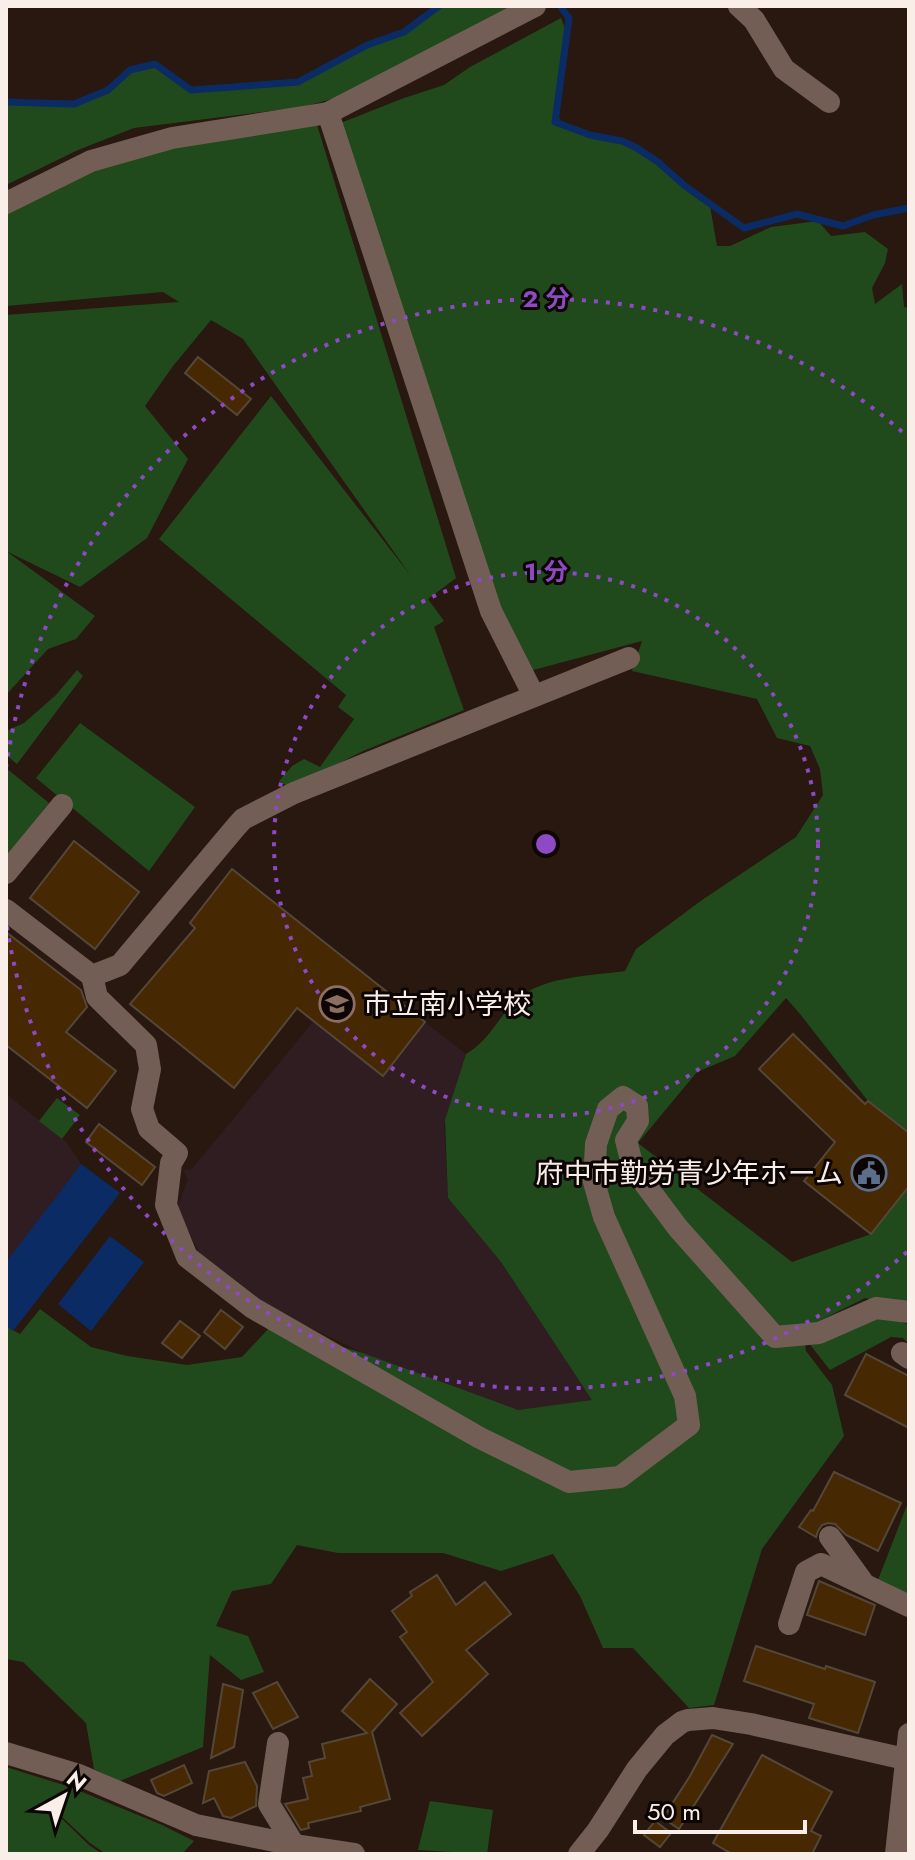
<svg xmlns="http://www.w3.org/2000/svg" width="915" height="1860" font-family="Jost,'Noto Sans JP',sans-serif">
<rect width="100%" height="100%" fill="#281810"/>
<!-- education -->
<g fill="#301d21">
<polygon points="313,1022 383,1076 425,1022 466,1054 444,1124 448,1198 501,1262 593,1400 518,1410 450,1387 363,1353 263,1305 201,1257 177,1208 188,1179 183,1170 192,1169"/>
<polygon points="6,1094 66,1142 81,1164 6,1262"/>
</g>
<!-- green -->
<g fill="#204a1c">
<polygon points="439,6 537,6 336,98 302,107 134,128 78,150 6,185 6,102 74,104 108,90 130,70 155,64 191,90 298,82 367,45 404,32"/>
<path d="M561 18 567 34 556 95 560 123 635 148 710 206 717 246H730L771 227 818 221 831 236 865 232 888 249 885 263 872 288 875 304 902 284 904 307 909 308V1133L868 1101 800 1014 786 998 735 1056 697 1072 638 1143 792 1262 871 1234 909 1186V1311L865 1298 803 1329 806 1351 832 1385 844 1436 762 1549 714 1705 689 1708 633 1648H603L580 1596 553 1554 501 1571 443 1553H338L297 1545 271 1584 232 1591 216 1626 248 1636 264 1672 241 1680 210 1655 203 1747 120 1781 94 1769 86 1723 23 1662 6 1659V1326L20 1334 40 1309 91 1347 127 1356 187 1365 242 1357 270 1327 282 1329 363 1353 518 1410 592 1400 501 1262 448 1198 445 1120 466 1054C487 1042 497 1021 512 1004 537 976 590 976 625 971L636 949 702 900 796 837 823 795 820 769 810 746 777 738 757 699 632 671 642 641 522 673 338 124 404 98 444 85 470 67Z"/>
<polygon points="314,115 456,578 428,599 444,621 434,627 464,710 363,751 290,788 279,781 292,766 304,759 320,767 354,719 338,707 346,695 159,539 271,396 411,576 243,339 211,320 173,366 145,406 188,459 147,538 80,587 6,551 95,616 76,639 48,649 6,695 6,315 179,302 163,292 6,306 6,209 95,161"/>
<polygon points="77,670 83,676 17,764 6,755 6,731 24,723 56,695"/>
<polygon points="80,723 195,807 149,871 36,778"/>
<polygon points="6,768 49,803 6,860"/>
<polygon points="57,1098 80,1115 62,1139 39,1121"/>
<polygon points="882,1314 909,1325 909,1344 903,1338 891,1337 830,1370 808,1342"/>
<polygon points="909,1500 909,1595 878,1580"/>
<polygon points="6,1767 70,1787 160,1824 194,1841 182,1854 106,1854 90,1843 60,1815 60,1817 89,1845 102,1854 6,1854"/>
<polygon points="430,1801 493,1810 487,1854 418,1850"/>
</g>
<!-- water -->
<g fill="#0b2b65">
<polygon points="81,1164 120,1193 13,1331 6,1326 6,1262"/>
<polygon points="110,1236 144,1262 91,1331 58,1304"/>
</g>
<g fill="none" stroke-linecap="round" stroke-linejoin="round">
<!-- stream -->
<g stroke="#0b2b65" stroke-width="7">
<polyline points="560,6 569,18 555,122 590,135 622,141 637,148 658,162 685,186 744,228 797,214 843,226 873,215 909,208"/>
<polyline points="6,102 74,104 108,90 130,70 155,64 191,90 298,82 367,45 404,32 439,6"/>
</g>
</g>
<!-- building -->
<g fill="#462802" stroke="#554738" stroke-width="2">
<polygon points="198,357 251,399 237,415 185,373"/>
<polygon points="74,841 139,892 95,949 30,898"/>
<polygon points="232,869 425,1022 383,1076 297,1008 234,1088 130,1004 195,928 190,923"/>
<polygon points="6,932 81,990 87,1007 66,1032 116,1071 87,1108 6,1045"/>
<polygon points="793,1034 865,1104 868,1101 909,1133 909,1186 871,1234 804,1181 835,1142 759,1069"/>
<polygon points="99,1124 155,1167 142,1185 86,1142"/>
<polygon points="221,1310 243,1327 225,1349 204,1332"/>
<polygon points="180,1321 200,1336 182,1358 162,1343"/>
<polygon points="866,1354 909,1376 909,1428 845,1395"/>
<polygon points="834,1472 901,1503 878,1551 846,1535 835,1524 828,1523 822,1525 818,1531 816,1537 799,1527 811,1510 813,1511"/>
<polygon points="437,1575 456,1605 485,1582 511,1614 466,1650 488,1674 422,1736 400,1713 433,1682 400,1637 407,1632 392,1611 412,1596 410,1592"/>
<polygon points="819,1581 875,1605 865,1635 807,1615"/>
<polygon points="756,1646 825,1669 826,1666 875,1682 858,1733 809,1718 814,1704 744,1681"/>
<polygon points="370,1679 397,1704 372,1732 390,1799 360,1807 361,1811 308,1823 309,1828 301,1830 285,1804 308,1799 303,1778 312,1776 309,1762 325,1758 322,1744 367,1733 342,1711"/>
<polygon points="277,1682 298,1717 273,1729 253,1693"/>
<polygon points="223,1684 243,1690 234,1747 211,1758"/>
<polygon points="712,1735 733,1744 679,1829 663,1818 690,1776"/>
<polygon points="762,1755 832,1792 811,1831 821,1836 812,1854 732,1854 713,1843"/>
<polygon points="245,1762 257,1786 256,1806 231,1818 223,1816 214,1798 203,1803 209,1771"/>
<polygon points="184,1765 192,1783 164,1796 157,1793 151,1780"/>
<polygon points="655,1821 671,1833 660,1847 644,1835"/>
</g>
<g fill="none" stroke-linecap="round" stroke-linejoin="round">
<!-- minor -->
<g stroke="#735e55" stroke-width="22">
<polyline points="739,6 754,20 784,69 829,102"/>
<polyline points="328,113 491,611 534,696"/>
<polyline points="6,203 91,161 172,138 328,113 535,6"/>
<polyline points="6,873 62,805"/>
<polyline points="6,910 92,976 120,965 235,828 243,819 294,793 629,658"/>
<polyline points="92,976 97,997 146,1045 150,1069 142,1109 149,1129 177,1153 171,1163 166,1205 187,1257 253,1308 480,1438 569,1482 620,1477 689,1425 685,1396 604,1217 594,1182 596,1144 608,1109 623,1097 637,1106 638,1121 626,1140 633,1168 678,1228 775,1337 819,1333 876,1308 909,1312"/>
<polyline points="902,1353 909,1358"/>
<polyline points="830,1537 862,1581"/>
<polyline points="789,1624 806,1572 821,1564 909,1606"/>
<polyline points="278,1743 269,1804 294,1845"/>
<polyline points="6,1753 79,1775 196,1825 294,1845 354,1854"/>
<polyline points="579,1854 598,1830 637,1769 665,1735 682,1722 688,1720 713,1718 751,1724 905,1759"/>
<polyline points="896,1854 909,1734"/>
</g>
</g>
<!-- distance rings -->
<g fill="none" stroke="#8e49c5" stroke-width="4" stroke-dasharray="4 8">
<circle cx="546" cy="844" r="272"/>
<path d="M907 1252A545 545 0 0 1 6 920M6 768A545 545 0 0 1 907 436"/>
</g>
<!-- icons -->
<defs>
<symbol id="school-ring" viewBox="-11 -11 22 22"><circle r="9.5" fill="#0c0503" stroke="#8d6e63" stroke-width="1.5"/><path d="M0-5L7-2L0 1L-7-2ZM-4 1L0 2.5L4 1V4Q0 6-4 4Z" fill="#8d6e63"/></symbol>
<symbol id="civic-ring" viewBox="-11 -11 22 22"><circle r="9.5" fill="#0c0503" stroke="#5c6f8a" stroke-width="1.5"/><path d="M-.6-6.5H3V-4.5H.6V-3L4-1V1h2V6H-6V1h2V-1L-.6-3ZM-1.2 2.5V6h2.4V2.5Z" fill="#5c6f8a"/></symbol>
</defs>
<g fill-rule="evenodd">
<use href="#school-ring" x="317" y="984" width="40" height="40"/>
<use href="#civic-ring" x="849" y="1153" width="40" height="40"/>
</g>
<g text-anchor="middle" stroke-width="6" stroke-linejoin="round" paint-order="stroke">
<!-- poi labels -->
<g font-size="28" fill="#faeee8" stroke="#0c0503" text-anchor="start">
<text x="363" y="1014">市立南小学校</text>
<text x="843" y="1183" text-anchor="end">府中市勤労青少年ホーム</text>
</g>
</g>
<circle cx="546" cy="844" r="12" fill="#8e49c5" stroke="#0c0503" stroke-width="4"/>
<g font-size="24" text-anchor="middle" font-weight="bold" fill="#8e49c5" stroke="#0c0503" stroke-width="6" stroke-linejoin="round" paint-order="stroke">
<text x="546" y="307">2 分</text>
<text x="546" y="580">1 分</text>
</g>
<!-- border -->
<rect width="915" height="1860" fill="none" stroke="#faeee8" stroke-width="16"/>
<!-- north arrow -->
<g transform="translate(64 1796) rotate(40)" stroke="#0c0503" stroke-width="6" paint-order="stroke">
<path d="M0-6L14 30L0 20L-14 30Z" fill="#faeee8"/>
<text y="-12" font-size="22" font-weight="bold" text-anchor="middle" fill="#faeee8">N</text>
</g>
<!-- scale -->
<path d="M635 1820v12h170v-12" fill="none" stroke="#faeee8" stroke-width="4"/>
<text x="647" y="1820" font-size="24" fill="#faeee8" stroke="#0c0503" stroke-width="6" paint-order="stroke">50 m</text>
</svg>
